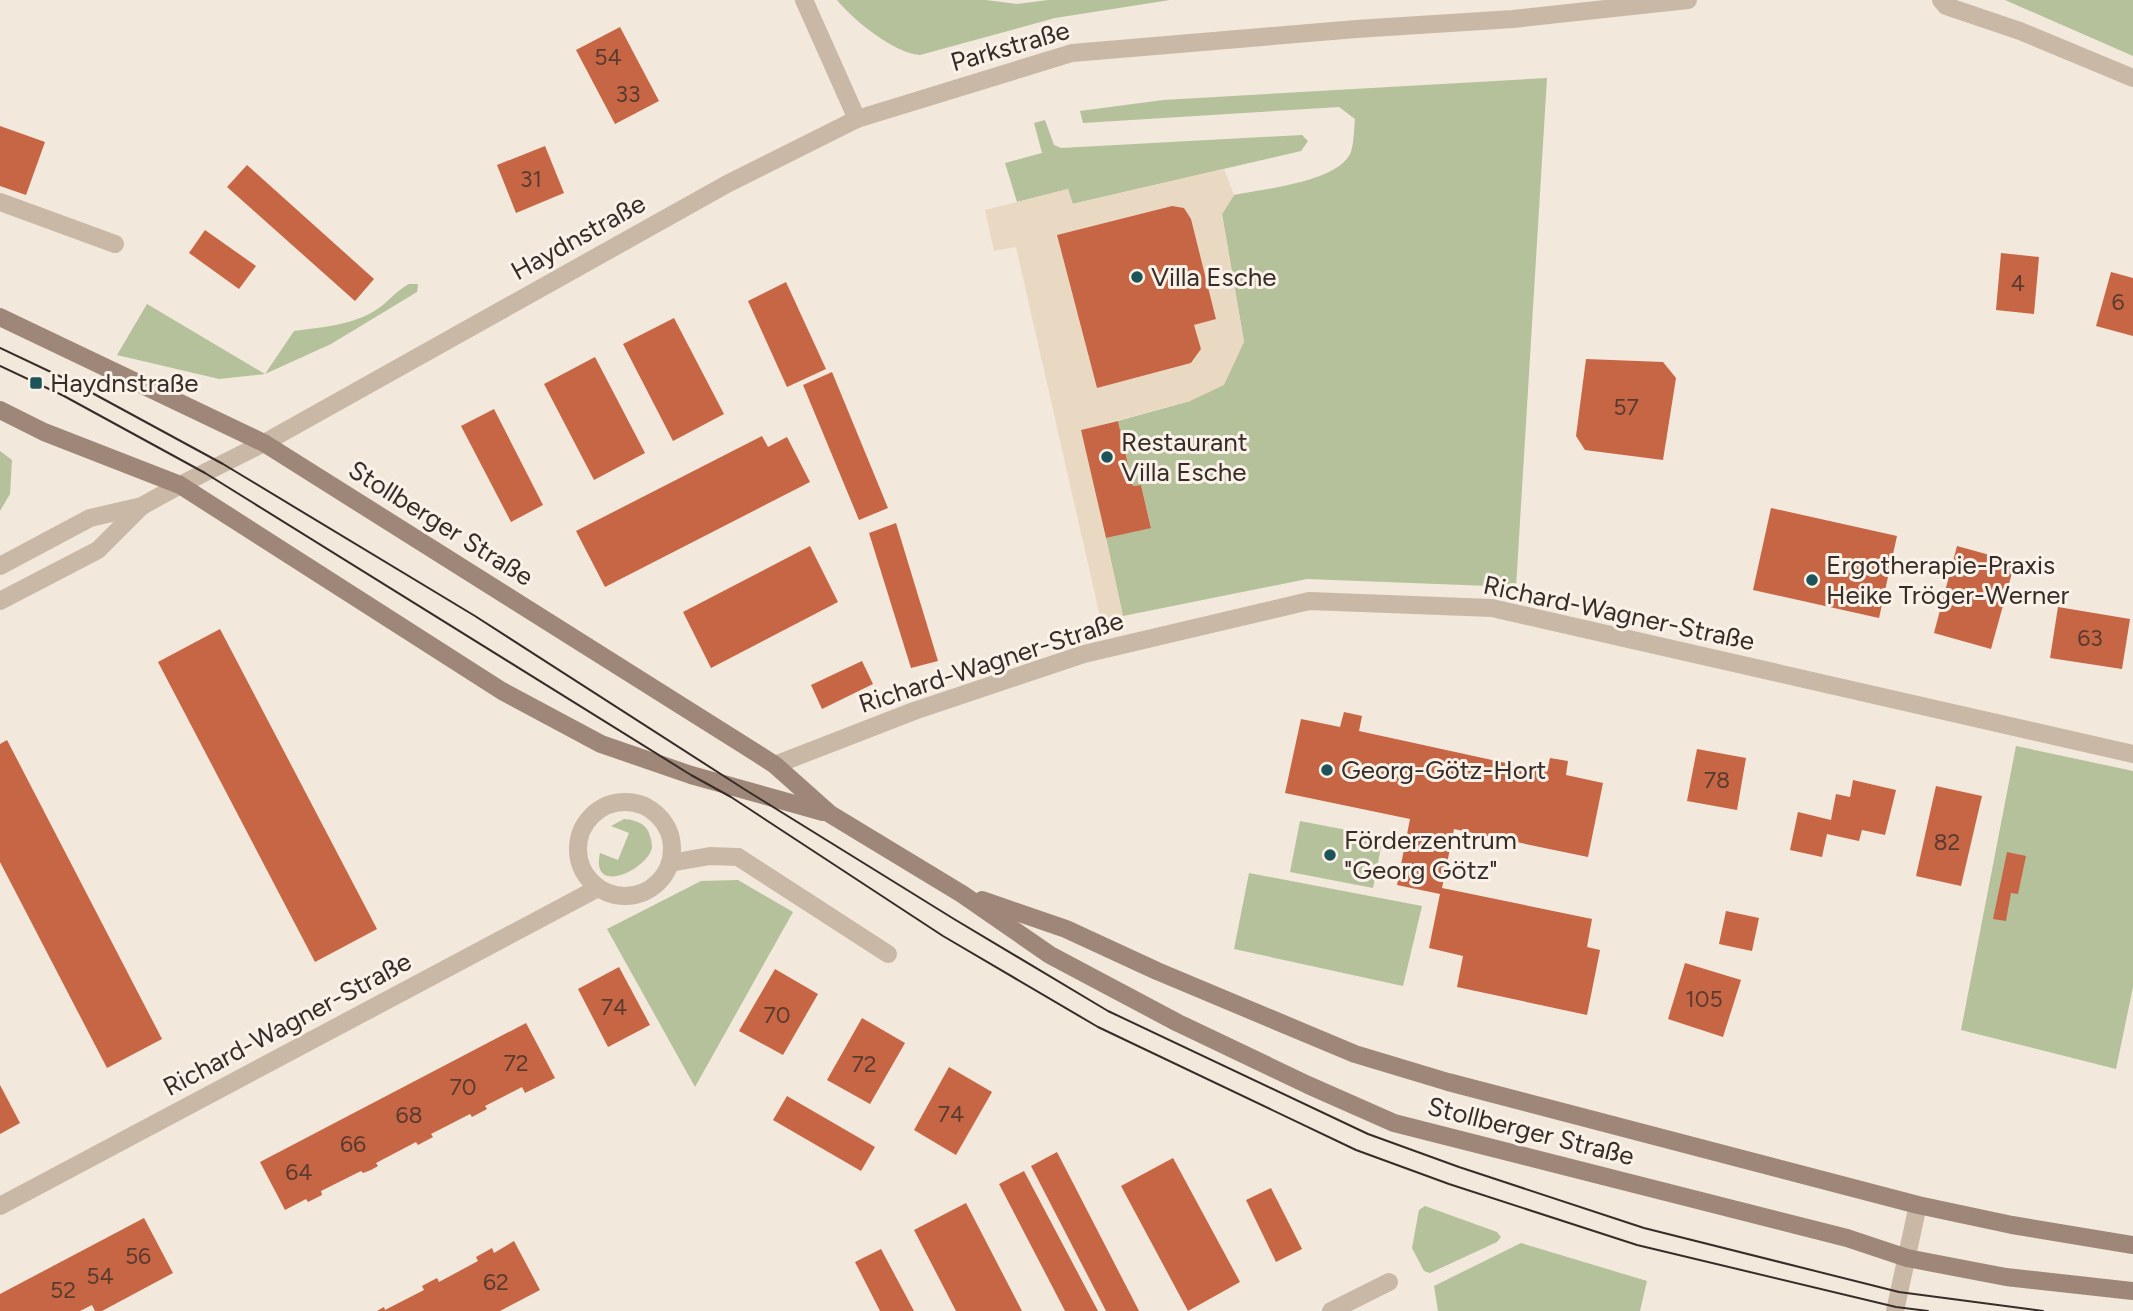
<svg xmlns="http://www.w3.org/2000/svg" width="2133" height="1311" font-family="Figtree,sans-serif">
<rect width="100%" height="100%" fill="#f2e8db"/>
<!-- green -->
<g fill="#b4c19b">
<path d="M837 0H986L1017 4 1048 0H1170L1055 18 920 55C894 53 853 20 837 0Z"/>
<polygon points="2005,0 2133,0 2133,56"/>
<path d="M1547 78 1516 587 1307 579 1123 616 1106 538 1151 527 1141 485 1133 486 1118 421 1190 401 1244 342 1222 214 1234 195C1263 189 1339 182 1351 152 1354 142 1354 128 1355 119L1339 107 1083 123 1080 111 1163 100Z"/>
<polygon points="1045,120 1054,145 1061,148 1302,135 1308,141 1301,151 1072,204 1068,189 1017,202 1005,163 1042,153 1034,123"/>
<path d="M409 284H418L417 292 331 344 265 374 219 379 117 355 147 304 265 374 294 331C324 327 358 325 383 305 392 297 398 290 409 284Z"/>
<polygon points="0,451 12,460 10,494 0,511"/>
<polygon points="2016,746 2133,771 2133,987 2116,1069 1961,1030"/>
<path d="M624 819C635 820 647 823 650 836 651 839 652 843 652 847 650 868 590 898 600 853L618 860 629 833 611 826Z"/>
<polygon points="1300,821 1383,837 1373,888 1290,872"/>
<polygon points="1249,873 1422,906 1403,986 1234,949"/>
<polygon points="738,880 793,912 695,1087 607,929 701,881"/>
<polygon points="1425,1206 1497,1232 1501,1237 1497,1242 1430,1273 1424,1271 1412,1248 1419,1210"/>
<polygon points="1521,1243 1647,1281 1640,1311 1438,1311 1434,1286"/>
</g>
<!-- plaza -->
<path fill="#ead9c2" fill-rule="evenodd" d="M1224 169 1234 195 1222 214 1244 342 1224 385 1190 401 1082 430 1123 616 1101 621 1016 247 994 251 985 210 1068 189 1073 204ZM1172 206 1184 208 1191 220 1216 318 1194 325 1201 349 1192 363 1097 388 1057 235Z"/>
<!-- building -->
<g fill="#c76644">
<polygon points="620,27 659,101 615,124 576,50"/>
<polygon points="0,126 45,142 26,195 0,186"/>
<polygon points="545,146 564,193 516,213 497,165"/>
<polygon points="247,165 374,279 355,301 227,187"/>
<polygon points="1172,206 1184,208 1191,219 1216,319 1194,325 1201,349 1191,363 1097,388 1057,235"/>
<polygon points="205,230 256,266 239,289 189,253"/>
<polygon points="2001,253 2039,257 2034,314 1996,310"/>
<polygon points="2111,272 2133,278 2133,336 2096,326"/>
<polygon points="786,282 826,369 787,387 748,301"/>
<polygon points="674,318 724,414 673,441 623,344"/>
<polygon points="595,357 645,453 594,480 544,384"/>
<polygon points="1586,359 1663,362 1676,378 1663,460 1585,450 1576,436"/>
<polygon points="832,372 888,508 859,520 803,385"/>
<polygon points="494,409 543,505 511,522 461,426"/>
<polygon points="1118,421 1133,486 1141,485 1151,528 1106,538 1081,430"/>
<polygon points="762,436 768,447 787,437 810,482 605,587 576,531"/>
<polygon points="1771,508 1897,536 1879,618 1753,590"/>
<polygon points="896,523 938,661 911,668 869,533"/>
<polygon points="810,546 838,602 711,668 683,612"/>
<polygon points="1957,546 2015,562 1991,649 1934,633"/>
<polygon points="2058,607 2130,619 2122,669 2050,658"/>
<polygon points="220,629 377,929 315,962 158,662"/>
<polygon points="862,661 873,684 822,709 811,685"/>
<polygon points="1344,712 1362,716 1359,731 1547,772 1550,758 1568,761 1566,775 1603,783 1588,857 1454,829 1442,888 1592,919 1587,947 1600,950 1587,1015 1457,987 1463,956 1429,948 1440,894 1397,885 1410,819 1285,793 1301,719 1340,727"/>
<polygon points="7,740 162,1039 107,1068 0,862 0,744"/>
<polygon points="1697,749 1746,758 1737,810 1687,801"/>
<polygon points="1853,780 1896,790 1885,835 1862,830 1859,841 1827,834 1822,857 1790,850 1798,812 1831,820 1836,794 1850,797"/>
<polygon points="1936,786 1982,796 1961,886 1916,876"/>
<polygon points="2007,852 2026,856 2018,894 2011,893 2006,921 1993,919"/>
<polygon points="1726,911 1759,918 1752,951 1719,944"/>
<polygon points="1685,963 1741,980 1723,1037 1668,1019"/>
<polygon points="619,967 650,1025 608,1047 578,989"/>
<polygon points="775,969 818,994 783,1055 739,1031"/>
<polygon points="862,1018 905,1043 870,1104 827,1080"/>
<polygon points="526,1023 555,1078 525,1093 522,1087 485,1106 487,1109 472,1117 470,1114 431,1134 433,1137 418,1145 416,1142 376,1163 378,1166 371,1170 363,1173 361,1171 321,1191 322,1195 308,1202 306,1199 285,1210 260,1162"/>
<polygon points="949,1067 992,1092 956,1155 914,1130"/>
<polygon points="0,1085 20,1123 0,1134"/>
<polygon points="787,1096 875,1147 861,1171 773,1120"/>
<polygon points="1057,1152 1139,1311 1106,1311 1031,1166"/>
<polygon points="1173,1158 1240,1282 1188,1311 1121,1186"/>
<polygon points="1024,1171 1098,1311 1065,1311 999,1184"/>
<polygon points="1271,1188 1302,1249 1276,1262 1246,1200"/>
<polygon points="966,1203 1022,1311 956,1311 914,1230"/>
<polygon points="144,1218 173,1273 102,1311 95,1311 92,1305 80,1311 0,1311 0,1294"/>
<polygon points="514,1241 540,1290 500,1311 377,1311 384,1307 385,1310 424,1290 422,1286 437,1278 439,1282 478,1261 476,1257 492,1248 494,1253"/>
<polygon points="881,1249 914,1311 880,1311 855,1262"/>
</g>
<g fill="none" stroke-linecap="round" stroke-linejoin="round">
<!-- service -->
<polyline stroke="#cab8a7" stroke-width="18" points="738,857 888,954"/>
<!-- pedestrian -->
<polyline stroke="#cab8a7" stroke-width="18" points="0,202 115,244"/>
<!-- minor -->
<g stroke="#cab8a7" stroke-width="18">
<polyline points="804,0 857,119"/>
<polyline points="1941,0 1946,6 2020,31 2133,78"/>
<polyline points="0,566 90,518 142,506 180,485"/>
<polyline points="0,601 98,550 142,506"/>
<polyline points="775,765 914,711 1084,654 1309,601 1492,608 2133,754"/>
<circle cx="625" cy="849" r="47"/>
<polyline points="670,863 710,856 738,857"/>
<polyline points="0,1206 598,888"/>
<polyline points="1331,1311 1389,1282"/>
</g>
<!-- tertiary -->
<g stroke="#cab8a7" stroke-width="18">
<polyline points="180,485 264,443 727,184 857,119 1072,53 1356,29 1513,19 1688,0"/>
<polyline points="1895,1311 1918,1205"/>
</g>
<!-- secondary -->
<g stroke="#9e8778" stroke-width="18">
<polyline points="0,317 264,443 758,754 775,765 830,814 962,894 1050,955 1178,1023 1308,1085 1394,1123 1847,1238 1907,1258 2006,1277 2133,1291"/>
<polyline points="0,410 44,432 180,485 502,691 601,744 691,775 823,812"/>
<polyline points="982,900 1066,929 1157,971 1355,1054 1448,1082 1918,1205 2012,1225 2133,1245"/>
</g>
<!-- tram -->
<g stroke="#372d28" stroke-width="2">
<polyline points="0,348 72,382 223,464 475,616 744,789 954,919 1108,1011 1368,1134 1459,1167 1644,1228 1899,1292 2043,1311"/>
<polyline points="0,366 64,396 205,473 691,775 731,797 943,936 1098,1027 1356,1150 1449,1184 1637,1245 1896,1307 1928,1311"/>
</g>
</g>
<!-- markers -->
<g fill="#1d5459" stroke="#faf2e8" stroke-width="2.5">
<circle cx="1137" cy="277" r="7"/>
<rect x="29" y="376" width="14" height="14" rx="3.5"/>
<circle cx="1107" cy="457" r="7"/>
<circle cx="1812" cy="580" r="7"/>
<circle cx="1327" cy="770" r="7"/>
<circle cx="1330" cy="855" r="7"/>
</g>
<g text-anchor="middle" stroke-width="6" stroke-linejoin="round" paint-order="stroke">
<!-- number labels -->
<g font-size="23" fill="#5b3b2f">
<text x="608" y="65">54</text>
<text x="628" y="102">33</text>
<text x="531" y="187">31</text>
<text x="2018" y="291">4</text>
<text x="2118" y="310">6</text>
<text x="1626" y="415">57</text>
<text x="2090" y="646">63</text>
<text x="1717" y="788">78</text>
<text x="1947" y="850">82</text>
<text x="1704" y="1007">105</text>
<text x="614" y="1015">74</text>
<text x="777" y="1023">70</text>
<text x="516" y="1071">72</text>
<text x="864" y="1072">72</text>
<text x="463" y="1095">70</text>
<text x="951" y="1122">74</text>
<text x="409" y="1123">68</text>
<text x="353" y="1152">66</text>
<text x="299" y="1180">64</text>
<text x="138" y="1264">56</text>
<text x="100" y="1284">54</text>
<text x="496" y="1290">62</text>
<text x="63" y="1298">52</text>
</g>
<!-- street labels -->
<g font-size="26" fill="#372d28" stroke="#faf2e8">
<text transform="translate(1010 46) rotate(-16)" y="9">Parkstraße</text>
<text transform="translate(578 237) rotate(-29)" y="9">Haydnstraße</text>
<text transform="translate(441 523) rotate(32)" y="9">Stollberger Straße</text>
<text transform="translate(1619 613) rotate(12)" y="9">Richard-Wagner-Straße</text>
<text transform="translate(991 662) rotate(-18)" y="9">Richard-Wagner-Straße</text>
<text transform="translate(287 1024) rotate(-28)" y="9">Richard-Wagner-Straße</text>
<text transform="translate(1531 1131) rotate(14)" y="9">Stollberger Straße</text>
</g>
<!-- poi labels -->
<g font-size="26" fill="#372d28" stroke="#faf2e8" text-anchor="start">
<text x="1151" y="286">Villa Esche</text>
<text x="50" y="392">Haydnstraße</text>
<text x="1121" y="451">Restaurant<tspan x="1121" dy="30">Villa Esche</tspan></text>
<text x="1826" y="574">Ergotherapie-Praxis<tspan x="1826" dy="30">Heike Tröger-Werner</tspan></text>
<text x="1341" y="779">Georg-Götz-Hort</text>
<text x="1344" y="849">Förderzentrum<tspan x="1344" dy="30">"Georg Götz"</tspan></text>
</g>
</g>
</svg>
